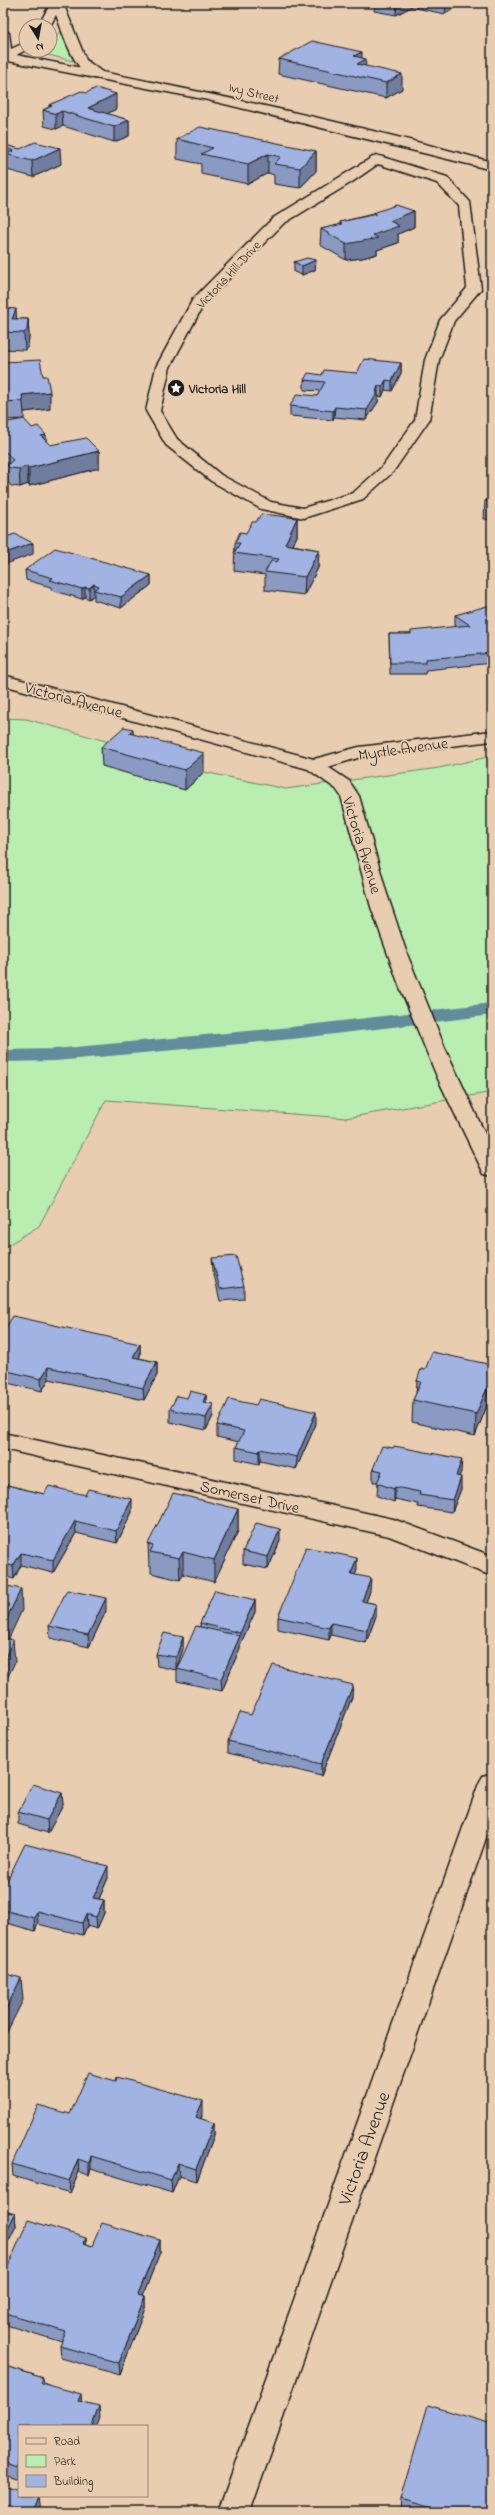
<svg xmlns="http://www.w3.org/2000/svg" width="495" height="2515" font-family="'Indie Flower',sans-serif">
<rect width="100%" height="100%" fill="#e9cdb0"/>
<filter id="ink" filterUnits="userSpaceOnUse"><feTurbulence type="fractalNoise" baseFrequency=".025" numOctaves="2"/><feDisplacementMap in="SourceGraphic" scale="8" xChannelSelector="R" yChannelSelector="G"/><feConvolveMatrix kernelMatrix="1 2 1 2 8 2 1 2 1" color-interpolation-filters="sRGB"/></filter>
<g filter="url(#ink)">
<!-- green -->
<g fill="#b9eeb0" stroke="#6a8566">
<polygon points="60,31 73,61 44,54 50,50"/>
<polygon points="3,718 26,719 124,746 102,766 185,790 204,772 286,789 439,768 492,756 492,1092 346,1118 106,1100 39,1226 3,1248"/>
</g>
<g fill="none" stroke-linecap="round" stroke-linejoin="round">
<!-- stream -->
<polyline stroke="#628c9c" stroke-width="12" points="3,1056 55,1055 292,1033 492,1009"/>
<defs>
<g id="minor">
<path d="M6 53C169 85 332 117 492 162V170L208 100 3 60V54Z"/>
<path d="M376 155 447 177 470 202 481 289 454 321 439 360 429 420 393 472 363 499 310 516 304 518 261 509 211 481 166 445 146 411 156 367 193 299 273 218ZM378 164 437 183 459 206 467 288 440 320 425 360 415 420 383 466 353 493 303 508 271 502 221 475 177 439 160 411 170 367 204 304 283 224 352 182Z"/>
<polygon points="3,675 314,759 359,747 492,731 492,741 361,757 328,767 349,781 359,796 386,891 407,954 445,1048 492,1149 492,1176 484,1174 438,1079 399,985 371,907 341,796 336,789 308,769 3,685"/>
<polygon points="3,1433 393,1519 492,1556 492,1576 389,1536 3,1449"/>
<polygon points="492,1773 492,1821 250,2512 218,2512 479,1783 483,1776"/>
</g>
<g id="major">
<path d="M51 3H63L86 60 102 72V78C77 84 63 32 56 15L50 26H38Z"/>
<polygon points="3,30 9,33 11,49 26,42 26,50 3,62"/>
</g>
</defs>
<!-- minor casing -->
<use href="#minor" stroke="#1c1c1c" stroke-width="3"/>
<!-- major casing -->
<use href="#major" stroke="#1c1c1c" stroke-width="3"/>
<!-- minor -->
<use href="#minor" fill="#e9cdb0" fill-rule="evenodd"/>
<!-- major -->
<use href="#major" fill="#e9cdb0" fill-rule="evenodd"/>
</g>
<!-- wall -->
<g fill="#8a9ac2" stroke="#1c1c1c">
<polygon points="375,3 456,3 455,8 445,14 411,7 396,15 374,11"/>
<polygon points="362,58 365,66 402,89 386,98 278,74 279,59"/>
<polygon points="49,105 116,109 107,114 129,120 129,136 114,142 63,126 56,129 44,126 43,110 49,107"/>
<polygon points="177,139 316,151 316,171 300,188 274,184 274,175 268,173 248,184 201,174 201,164 177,159"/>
<polygon points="4,148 20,149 61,164 33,177 7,170 7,164 5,163"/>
<polygon points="414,211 414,227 398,234 398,243 377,250 377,254 362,258 346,260 320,245 321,229 340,225 340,222 373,214 373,213"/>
<polygon points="316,260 315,270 302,275 294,272 294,262"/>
<polygon points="3,301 8,301 8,308 16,319 28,319 29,336 28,347 25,350 3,349"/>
<polygon points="3,362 43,376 50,409 24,412 24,419 3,420"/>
<polygon points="401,363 401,373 392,391 385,390 382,397 378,396 378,402 366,420 334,417 333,420 290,416 290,406 317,396 320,391 304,390 304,380 322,375 357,373"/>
<polygon points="3,423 47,442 50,445 99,451 99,468 29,486 28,484 20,487 11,486 8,482 7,471 3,466"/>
<polygon points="492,494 492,520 484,519 485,501"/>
<polygon points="297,518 297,536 293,545 319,550 318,568 304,595 265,590 265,575 234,571 235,543 246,533 256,522"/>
<polygon points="25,570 151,575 151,585 121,608 94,600 94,595 89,599 85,597 82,599 51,590 51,587 26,580"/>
<polygon points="492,610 492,663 426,670 425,674 390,674 389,634 411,634 456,627 455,625 455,615"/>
<polygon points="133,734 204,772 185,790 102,766 101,747"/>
<polygon points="212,1258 244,1286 244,1299 220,1301 213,1270"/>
<polygon points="3,1332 140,1344 140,1356 139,1358 157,1362 157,1375 144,1400 49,1379 42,1391 3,1382"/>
<polygon points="492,1365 492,1409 486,1408 475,1436 412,1422 413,1400 416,1394 417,1381 425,1370"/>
<polygon points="206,1395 206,1402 213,1416 206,1430 170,1422 170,1409 187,1398"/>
<polygon points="316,1424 296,1469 260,1461 259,1464 236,1459 236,1447 239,1442 217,1437 217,1425"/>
<polygon points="373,1469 461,1472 459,1476 461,1489 452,1512 418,1507 418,1504 395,1499 394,1502 377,1496 378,1482 373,1482"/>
<polygon points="3,1484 44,1494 132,1512 117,1543 76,1533 53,1573 21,1565 14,1579 3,1576"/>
<polygon points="238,1509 238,1531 214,1582 183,1574 180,1580 151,1573 151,1566 149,1566 148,1544"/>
<polygon points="280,1541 268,1569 243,1564 243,1551"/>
<polygon points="357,1570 355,1575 370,1591 366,1602 376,1604 376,1616 366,1643 331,1635 329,1640 278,1629 278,1617"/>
<polygon points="255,1600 255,1612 240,1645 240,1648 222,1691 177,1681 177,1669 200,1627 200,1623"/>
<polygon points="106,1611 89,1647 50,1638 49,1626"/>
<polygon points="183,1637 183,1649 176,1670 157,1666 156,1654"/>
<polygon points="352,1697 321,1776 228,1753 228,1741 251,1715"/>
<polygon points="62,1793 63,1805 48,1833 18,1824 18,1812"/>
<polygon points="108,1878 99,1899 104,1900 104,1913 97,1929 87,1926 83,1935 38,1924 35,1931 3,1922 3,1889"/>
<polygon points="203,2113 201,2119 214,2123 214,2135 197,2181 179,2176 172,2193 91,2169 89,2175 79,2172 70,2193 13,2176 12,2164 70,2114"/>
<polygon points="3,2211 15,2214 16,2226 5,2248 3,2248"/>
<polygon points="160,2240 160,2252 143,2295 145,2296 145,2308 120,2375 61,2358 60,2346 62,2342 3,2324 3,2278 87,2244 92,2246"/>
<polygon points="3,2365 43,2378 44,2383 81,2401 100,2418 19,2426 19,2479 3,2473"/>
<polygon points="401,2499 492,2512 405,2512 400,2510"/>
</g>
<!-- shaded-wall -->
<g fill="#717d9e" stroke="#1c1c1c">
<polygon points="397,3 411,3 411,7 396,15"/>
<polygon points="446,3 456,3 455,8 445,14"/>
<polygon points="362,52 362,61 366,59 365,74 359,77 354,56"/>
<polygon points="402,74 402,89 386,98 386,83"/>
<polygon points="116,94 116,109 94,121 88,108"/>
<polygon points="62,111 63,126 56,129 56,114"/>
<polygon points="129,120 129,136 114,142 114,127"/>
<polygon points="60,148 61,164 33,177 32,161"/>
<polygon points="316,151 316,171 300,188 300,168"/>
<polygon points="268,154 268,173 248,184 248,164"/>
<polygon points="414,211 414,227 398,234 398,243 377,250 377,254 362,258 346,260 346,244 373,235 390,221"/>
<polygon points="316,260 315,270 302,275 302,266"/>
<polygon points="16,309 17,326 12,319"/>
<polygon points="28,319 29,336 28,347 25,350 24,333"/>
<polygon points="401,363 401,373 392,391 392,381"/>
<polygon points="386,380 385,390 382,397 382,387"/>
<polygon points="378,386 378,402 366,420 367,410"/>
<polygon points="50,392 50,409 24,412 22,395"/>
<polygon points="335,407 334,417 333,420 333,411"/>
<polygon points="46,435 47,452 41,436"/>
<polygon points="99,451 99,468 29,486 29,468"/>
<polygon points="27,466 28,484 20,487 19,469"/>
<polygon points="297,518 297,536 285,562 285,544"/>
<polygon points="33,543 33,554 3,565 3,554"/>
<polygon points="319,550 318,568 304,595 305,577"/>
<polygon points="151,575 151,585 121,608 121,597"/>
<polygon points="94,584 94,595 89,599 89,588"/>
<polygon points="85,587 85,597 82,599 82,589"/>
<polygon points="133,729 134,748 129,733"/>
<polygon points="204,753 204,772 185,790 185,770"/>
<polygon points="140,1344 140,1356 134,1369 133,1357"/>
<polygon points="157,1362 157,1375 144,1400 143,1388"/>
<polygon points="48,1367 49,1379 42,1391 41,1379"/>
<polygon points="488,1386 486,1408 475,1436 476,1414"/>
<polygon points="206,1395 206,1407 203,1402"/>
<polygon points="213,1404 213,1416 206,1430 206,1418"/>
<polygon points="316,1412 316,1424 296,1469 297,1457"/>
<polygon points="260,1449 260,1461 259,1464 259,1452"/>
<polygon points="462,1459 461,1472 455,1488 456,1476"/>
<polygon points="461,1477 461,1489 452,1512 453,1500"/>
<polygon points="395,1487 395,1499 394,1502 394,1489"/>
<polygon points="132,1499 132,1512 117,1543 116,1531"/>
<polygon points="238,1509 238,1531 214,1582 214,1560"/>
<polygon points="75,1521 76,1533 53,1573 53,1560"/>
<polygon points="280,1529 280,1541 268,1569 268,1557"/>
<polygon points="183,1552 183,1574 180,1580 179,1558"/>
<polygon points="21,1553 21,1565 14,1579 13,1566"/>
<polygon points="357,1558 357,1570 351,1587 351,1574"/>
<polygon points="371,1578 370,1591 362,1613 362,1601"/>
<polygon points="21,1589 22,1610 3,1651 3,1626"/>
<polygon points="106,1598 106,1611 89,1647 88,1635"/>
<polygon points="255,1600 255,1612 240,1645 240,1648 222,1691 221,1679 240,1636 240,1633"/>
<polygon points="376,1604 376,1616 366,1643 367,1630"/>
<polygon points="331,1623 331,1635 329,1640 329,1628"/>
<polygon points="183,1637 183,1649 176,1670 176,1657"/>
<polygon points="13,1640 15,1662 3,1687 3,1662"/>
<polygon points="353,1685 352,1697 321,1776 321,1764"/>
<polygon points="62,1793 63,1805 48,1833 47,1820"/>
<polygon points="108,1866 108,1878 94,1910 93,1898"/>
<polygon points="104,1900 104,1913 97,1929 96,1917"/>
<polygon points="37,1911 38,1924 35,1931 34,1918"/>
<polygon points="86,1914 87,1926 83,1935 82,1923"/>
<polygon points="21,1978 23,2000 3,2040 3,2015"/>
<polygon points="203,2101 203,2113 196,2130 196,2117"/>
<polygon points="214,2123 214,2135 197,2181 196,2169"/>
<polygon points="91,2156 91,2169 89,2175 89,2163"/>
<polygon points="78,2159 79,2172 70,2193 69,2181"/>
<polygon points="178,2163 179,2176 172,2193 171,2180"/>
<polygon points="15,2214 16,2226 5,2248 4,2236"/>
<polygon points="86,2238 87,2250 84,2243"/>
<polygon points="160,2240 160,2252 139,2306 138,2294"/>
<polygon points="145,2296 145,2308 120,2375 119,2363"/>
<polygon points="81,2394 82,2406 78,2401"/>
<polygon points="99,2406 100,2418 97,2426 92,2426"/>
<polygon points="38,2496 40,2512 32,2512"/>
</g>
<!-- building -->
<g fill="#a1b3e2" stroke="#1c1c1c">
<polygon points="312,41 362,52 354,56 366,59 357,64 402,74 386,83 279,59"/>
<polygon points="96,88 116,94 88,108 129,120 114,127 62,111 56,114 43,110 52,106 49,105 81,91 86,93"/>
<polygon points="200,127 316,151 300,168 274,164 281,157 268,154 248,164 201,154 213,148 177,139"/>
<polygon points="35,142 60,148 32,161 6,154 14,151 4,148 9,146 20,149"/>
<polygon points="396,205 414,211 390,221 399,226 373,235 378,238 363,241 346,244 321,229 342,224 340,222 376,214 373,213"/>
<polygon points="307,258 316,260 302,266 294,262"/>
<polygon points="3,301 8,301 6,308 16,309 12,319 28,319 27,330 24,333 3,332"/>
<polygon points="364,359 401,363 392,381 386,380 382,387 378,386 376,392 378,392 367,410 335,407 333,411 290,406 297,394 317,396 325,382 304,380 308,373 322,375 324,370 357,373"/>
<polygon points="40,360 43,376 47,376 50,392 22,395 23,401 3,402 3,362"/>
<polygon points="24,419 32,428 38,426 46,435 41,436 50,445 86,438 99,451 29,468 27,466 19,469 10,468 7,465 13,460 3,449 3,423"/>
<polygon points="492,494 492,502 485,501"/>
<polygon points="261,514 297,518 285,544 319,550 305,577 265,572 271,561 277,562 279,559 234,553 240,543 235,543 240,532 246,533 252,522 256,522"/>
<polygon points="15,534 33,543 3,554 3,535 6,537"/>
<polygon points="55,548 151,575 121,597 94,590 99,586 94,584 89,588 85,587 82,589 50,580 53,578 25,570"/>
<polygon points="487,606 492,610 492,653 426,659 426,663 390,663 389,634 411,634 411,631 470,625 455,615"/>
<polygon points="124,727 133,729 129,733 204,753 185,770 101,747"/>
<polygon points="236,1256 244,1286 220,1289 212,1258"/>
<polygon points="13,1316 140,1344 133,1357 157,1362 143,1388 48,1367 41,1379 3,1370 3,1332"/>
<polygon points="432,1352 492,1365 492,1370 491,1374 492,1374 492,1387 488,1386 476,1414 413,1400 421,1382 417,1381 421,1369 425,1370"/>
<polygon points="190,1391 206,1395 203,1402 213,1404 206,1418 170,1409 177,1396 187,1398"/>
<polygon points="229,1399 256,1405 259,1399 316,1412 297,1457 260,1449 259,1452 236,1447 244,1431 217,1425"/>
<polygon points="382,1446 393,1448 394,1446 462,1459 456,1476 461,1477 453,1500 419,1495 420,1492 395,1487 394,1489 377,1483 382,1471 373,1469"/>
<polygon points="3,1484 44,1494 49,1486 85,1495 88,1489 132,1499 116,1531 75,1521 53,1560 21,1553 13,1566 3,1564"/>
<polygon points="173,1493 238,1509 214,1560 183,1552 179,1558 150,1552 153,1546 148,1544"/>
<polygon points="256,1523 280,1529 268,1557 243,1551"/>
<polygon points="306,1547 357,1558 351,1574 371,1578 362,1601 376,1604 367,1630 331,1623 329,1628 278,1617"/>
<polygon points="3,1585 21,1589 3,1626"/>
<polygon points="67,1590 106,1598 88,1635 49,1626"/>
<polygon points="215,1590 255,1600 240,1633 200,1623"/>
<polygon points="196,1626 240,1636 221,1679 177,1669"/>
<polygon points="164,1633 183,1637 176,1657 156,1654"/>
<polygon points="3,1638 13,1640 3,1662"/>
<polygon points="273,1665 353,1685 321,1764 228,1741 240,1712 251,1715"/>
<polygon points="33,1784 62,1793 47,1820 18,1812"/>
<polygon points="25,1844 108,1866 93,1898 104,1900 96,1917 86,1914 82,1923 37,1911 34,1918 3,1910 3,1889"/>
<polygon points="3,1973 21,1978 3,2015"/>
<polygon points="88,2073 116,2081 117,2077 203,2101 196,2117 214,2123 196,2169 178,2163 171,2180 91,2156 89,2163 78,2159 69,2181 12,2164 38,2105 70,2114"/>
<polygon points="3,2211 15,2214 4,2236 3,2236"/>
<polygon points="28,2220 86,2238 84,2243 92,2246 102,2223 160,2240 138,2294 145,2296 119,2363 60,2346 66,2332 3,2312 3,2278"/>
<polygon points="3,2365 43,2378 41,2383 81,2394 78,2401 99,2406 92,2426 19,2426 19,2467 3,2462"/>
<polygon points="428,2405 492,2424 492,2512 446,2512 401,2499"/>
<polygon points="3,2485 19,2490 19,2496 38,2496 32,2512 3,2512"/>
</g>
</g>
<!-- icons -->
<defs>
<symbol id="sight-disc" viewBox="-11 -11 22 22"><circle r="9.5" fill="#1c1c1c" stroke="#e9cdb0"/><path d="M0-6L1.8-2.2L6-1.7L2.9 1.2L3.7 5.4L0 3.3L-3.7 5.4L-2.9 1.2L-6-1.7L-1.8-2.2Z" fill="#fff"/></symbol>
</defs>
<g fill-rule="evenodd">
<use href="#sight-disc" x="166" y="378" width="20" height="20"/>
</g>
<g text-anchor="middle" stroke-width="3.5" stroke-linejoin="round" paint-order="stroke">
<!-- far-street labels -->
<g font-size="13" fill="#1c1c1c" stroke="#e9cdb0">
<text transform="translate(254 92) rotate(14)" y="5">Ivy Street</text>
<text transform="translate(228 274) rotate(-47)" y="5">Victoria Hill Drive</text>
</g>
<!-- far-poi labels -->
<g font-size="13" font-weight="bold" fill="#1c1c1c" stroke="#e9cdb0" text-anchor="start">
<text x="189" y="393">Victoria Hill</text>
</g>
<!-- street labels -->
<g font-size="16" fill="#1c1c1c" stroke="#e9cdb0">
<text transform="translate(74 699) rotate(15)" y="6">Victoria Avenue</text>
<text transform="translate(403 748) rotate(-8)" y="6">Myrtle Avenue</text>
<text transform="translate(363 845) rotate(73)" y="6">Victoria Avenue</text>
<text transform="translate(250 1496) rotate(13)" y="6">Somerset Drive</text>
</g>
<!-- near-street labels -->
<g font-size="19" fill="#1c1c1c" stroke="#e9cdb0">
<text transform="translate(363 2148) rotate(-70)" y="7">Victoria Avenue</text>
</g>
</g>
<!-- margin -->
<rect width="495" height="2515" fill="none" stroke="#e9cdb0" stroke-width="16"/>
<rect x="8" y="8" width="479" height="2499" fill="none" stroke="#1c1c1c" stroke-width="1.5" filter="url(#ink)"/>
<!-- legend -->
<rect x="18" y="2425" width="130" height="72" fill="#e9cdb0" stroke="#978675"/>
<rect x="26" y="2438" width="20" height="6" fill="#e9cdb0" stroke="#978675"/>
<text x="54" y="2445" font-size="12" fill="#1c1c1c">Road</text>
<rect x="26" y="2455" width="20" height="12" fill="#b9eeb0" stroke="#978675"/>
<text x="54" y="2465" font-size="12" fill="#1c1c1c">Park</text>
<rect x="26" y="2475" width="20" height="12" fill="#a1b3e2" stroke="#978675"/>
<text x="54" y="2485" font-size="12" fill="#1c1c1c">Building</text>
<!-- north arrow -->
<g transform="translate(38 38) rotate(169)"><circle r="19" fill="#e9cdb0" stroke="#978675"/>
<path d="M0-3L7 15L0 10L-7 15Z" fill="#1c1c1c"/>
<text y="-6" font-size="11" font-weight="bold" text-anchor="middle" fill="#1c1c1c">N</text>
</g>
</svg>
